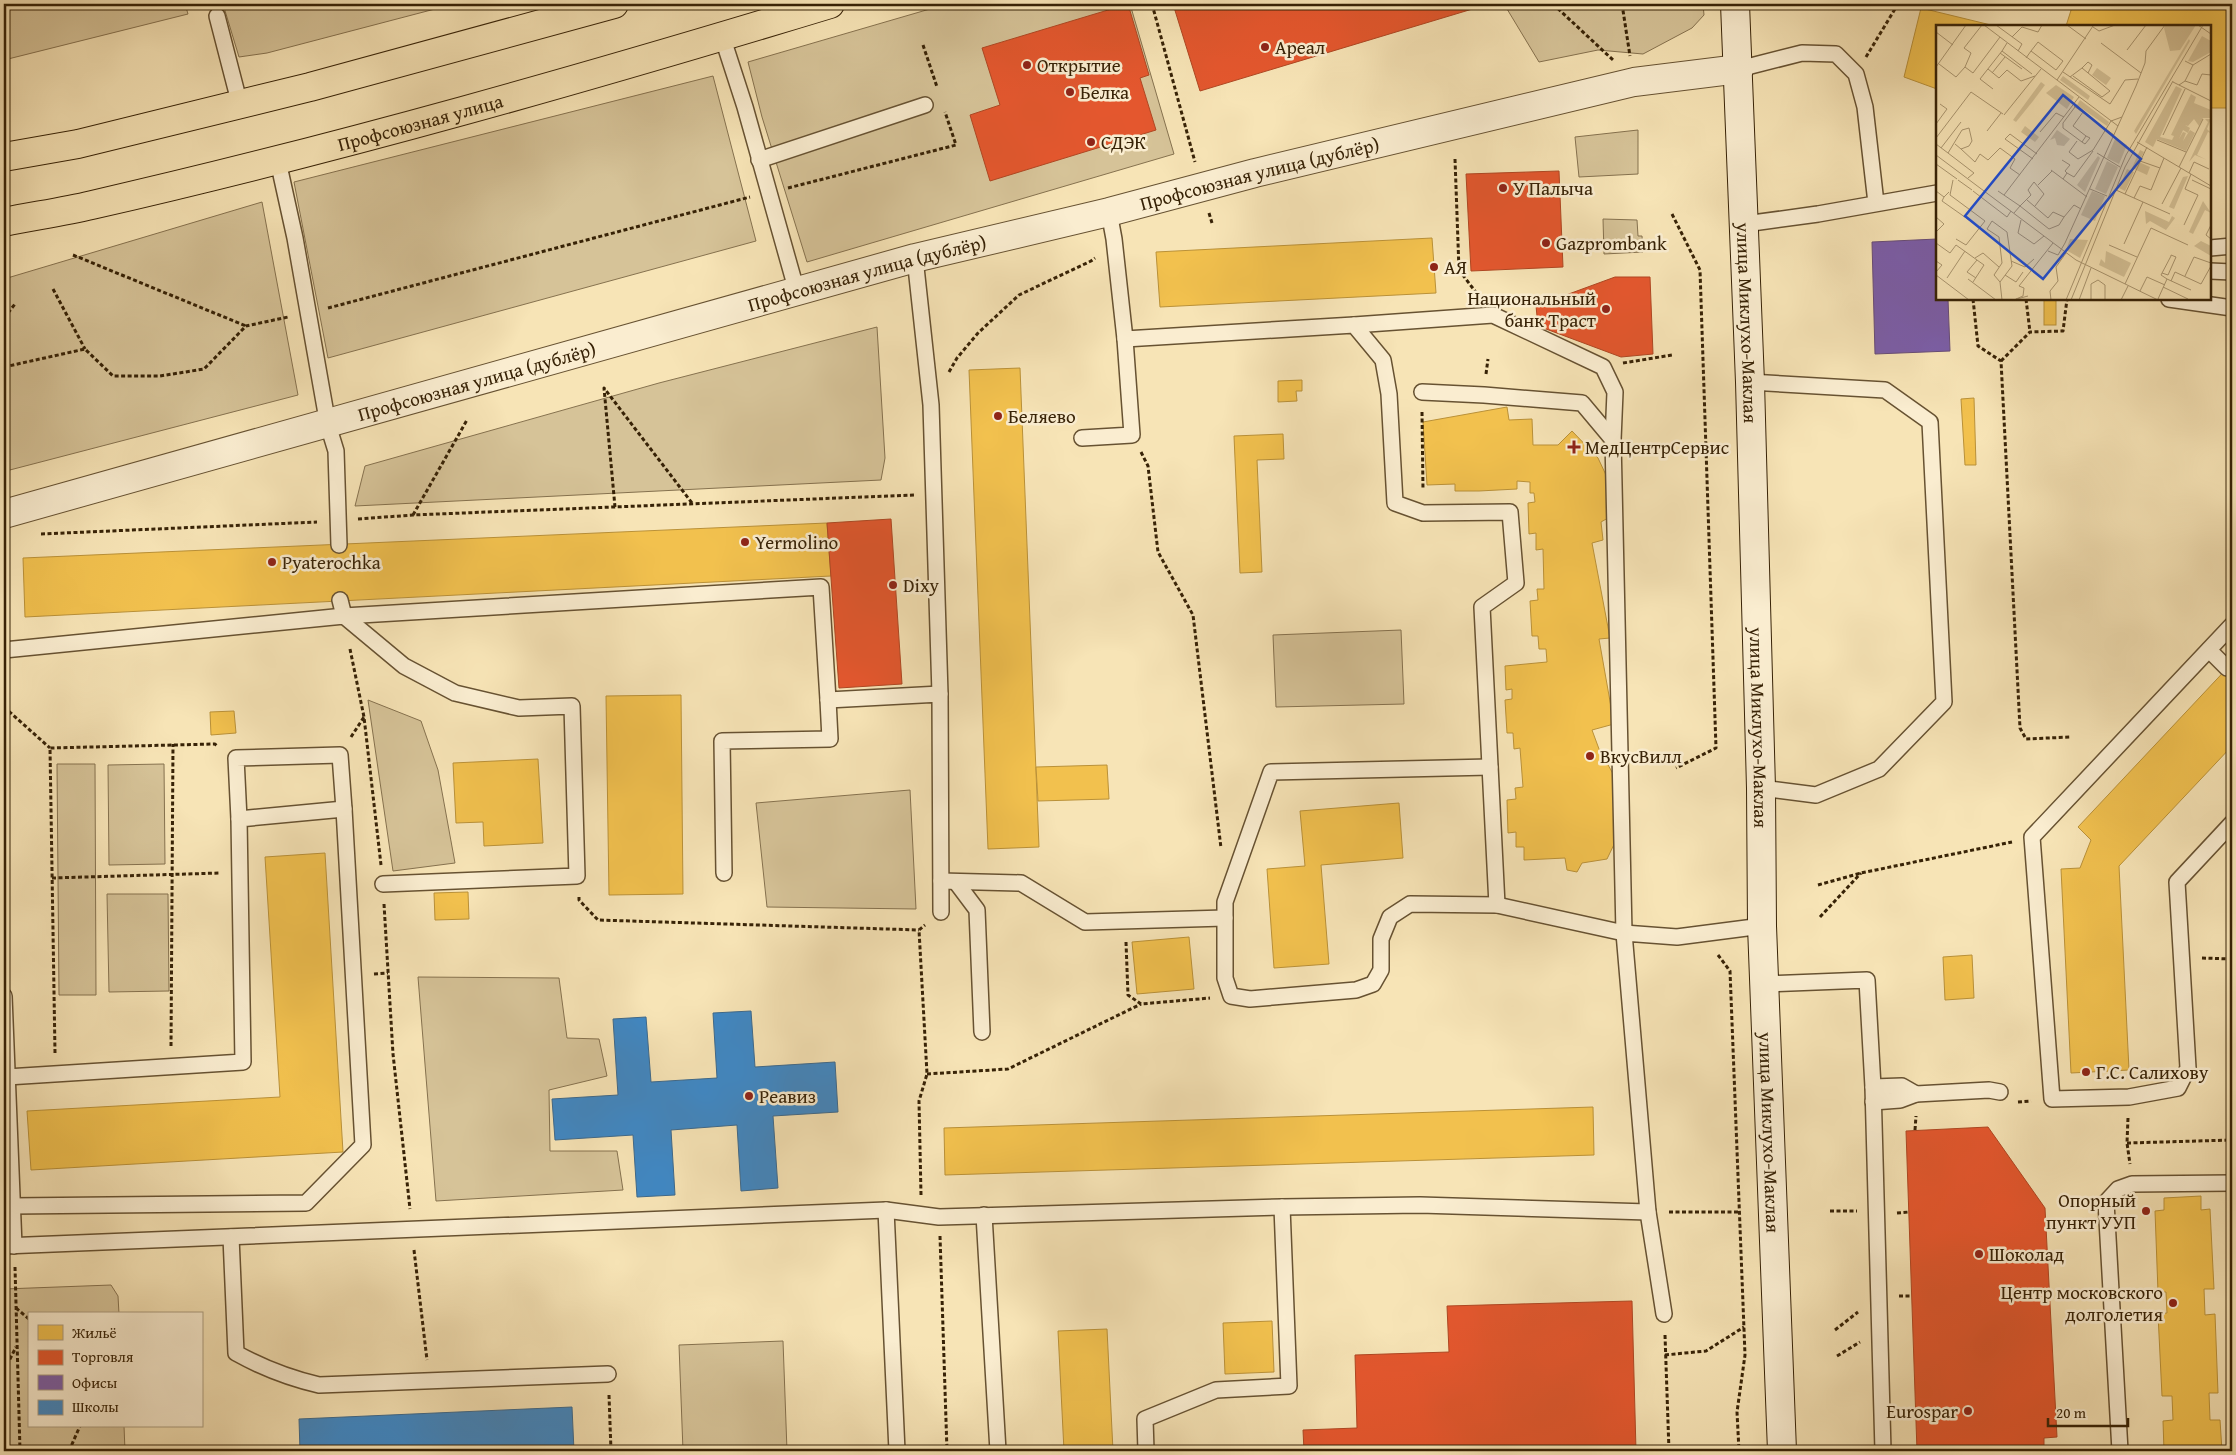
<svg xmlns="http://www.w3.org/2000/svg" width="2236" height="1455" font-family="'Gentium Book Plus',serif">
<rect width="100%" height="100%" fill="#f7e4b6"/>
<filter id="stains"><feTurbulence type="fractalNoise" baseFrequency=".004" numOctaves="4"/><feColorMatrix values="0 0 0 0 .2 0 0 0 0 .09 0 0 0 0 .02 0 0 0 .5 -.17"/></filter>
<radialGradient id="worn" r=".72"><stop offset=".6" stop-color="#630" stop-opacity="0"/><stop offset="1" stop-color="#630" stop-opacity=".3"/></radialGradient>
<!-- green -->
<g fill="#d6c398" stroke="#86724f">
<polygon points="4,4 185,4 188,14 4,60"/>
<polygon points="223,4 454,4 267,53 239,57"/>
<polygon points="947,4 1130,4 1174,154 807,262 762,117 748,62"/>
<polygon points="1504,4 1703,4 1704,15 1692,28 1643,54 1598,50 1539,62"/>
<polygon points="713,76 756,241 328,358 294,182"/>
<polygon points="1638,130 1638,174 1579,177 1575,137"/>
<polygon points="262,202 298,395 6,471 4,458 4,279"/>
<polygon points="1603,219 1637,220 1638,236 1642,236 1643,252 1604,254"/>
<polygon points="877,327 885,458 881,480 355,506 365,466 659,383"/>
<polygon points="1401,630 1404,704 1276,707 1273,635"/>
<polygon points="368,700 421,721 438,770 455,863 393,871"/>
<polygon points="57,764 95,764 96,995 59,995"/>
<polygon points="164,764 165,864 109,865 108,765"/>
<polygon points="910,790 916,909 767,907 756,803"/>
<polygon points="107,894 168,894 169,991 109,992"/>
<polygon points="418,977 559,978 567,1038 599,1039 607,1076 549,1090 550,1151 617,1151 623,1190 436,1201"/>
<polygon points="111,1285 118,1296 119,1314 29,1314 29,1426 124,1426 125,1451 4,1451 4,1289"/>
<polygon points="783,1341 787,1451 683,1451 679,1345"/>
</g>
<!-- homes -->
<g fill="#f2c14e" stroke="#ba9138">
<polygon points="2073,4 2203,4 2232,6 2232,108 2210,108 2210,26 2066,26"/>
<polygon points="1921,8 1995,26 1937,26 1937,89 1904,77"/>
<polygon points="1432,238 1436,293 1160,307 1156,252"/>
<rect x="2044" y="299" width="12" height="26"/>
<polygon points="1020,368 1039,847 988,849 969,370"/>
<polygon points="1302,380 1302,391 1296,391 1297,401 1278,402 1278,381"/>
<polygon points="1974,398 1976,465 1965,465 1961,399"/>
<polygon points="1507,407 1509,420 1532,419 1533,445 1558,445 1572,431 1598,458 1606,475 1609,496 1608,518 1601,522 1603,540 1592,543 1610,638 1599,639 1614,724 1592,730 1599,749 1616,779 1620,832 1607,859 1582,863 1577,872 1567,870 1565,858 1524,860 1524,847 1516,847 1516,832 1508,833 1507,800 1516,799 1515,788 1523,787 1520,748 1514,749 1513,733 1507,733 1505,700 1512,699 1512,689 1506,690 1505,666 1547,662 1546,649 1539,649 1538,636 1532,636 1530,601 1538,600 1537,589 1544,589 1543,549 1536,550 1536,533 1529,534 1528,503 1535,502 1534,493 1530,493 1530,482 1517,481 1517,489 1479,491 1455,491 1455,484 1427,485 1423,422"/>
<polygon points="1283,434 1284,459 1257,460 1262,572 1240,573 1234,436"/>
<polygon points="827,523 831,576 25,617 23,558"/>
<polygon points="2232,663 2232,746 2119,866 2129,1070 2071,1073 2061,869 2080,868 2091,840 2078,827"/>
<polygon points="681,695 683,894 609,895 606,696"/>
<polygon points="234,711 236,733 211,735 210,712"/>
<polygon points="538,759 543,843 484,846 483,822 456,823 453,763"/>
<polygon points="1107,765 1109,799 1038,801 1036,767"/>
<polygon points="1399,803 1403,858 1321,865 1329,964 1274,968 1267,869 1305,866 1300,811"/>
<polygon points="325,853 343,1152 31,1170 27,1111 280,1097 265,857"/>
<polygon points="468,892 469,919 435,920 434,893"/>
<polygon points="1189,937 1194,989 1137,994 1132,942"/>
<polygon points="1972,955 1974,998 1945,1000 1943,957"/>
<polygon points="1593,1107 1594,1155 945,1175 944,1128"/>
<polygon points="2201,1196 2201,1210 2210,1209 2214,1289 2204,1289 2205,1315 2215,1314 2218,1393 2209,1393 2210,1420 2220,1420 2222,1451 2164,1451 2163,1421 2173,1420 2172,1396 2162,1396 2158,1314 2167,1313 2166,1292 2158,1292 2155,1211 2164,1210 2164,1198"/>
<polygon points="1272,1321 1274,1372 1225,1374 1223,1323"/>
<polygon points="1107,1329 1113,1451 1064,1451 1058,1331"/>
</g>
<!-- shops -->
<g fill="#e4572e" stroke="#b04722">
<polygon points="1128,4 1149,75 1140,78 1156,130 990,181 970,115 1000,105 982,48"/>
<polygon points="1173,4 1489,4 1200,91"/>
<polygon points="1559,171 1563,267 1471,271 1466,174"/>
<polygon points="1615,277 1650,277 1653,354 1621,357 1538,326 1536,306"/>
<polygon points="891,519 902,684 839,688 827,523"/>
<polygon points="1988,1127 2045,1208 2057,1437 2044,1438 2044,1451 1917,1451 1906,1131"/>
<polygon points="1632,1301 1636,1451 1304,1451 1303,1430 1357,1428 1355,1355 1449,1352 1447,1306"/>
</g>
<!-- offices -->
<polygon fill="#7b5ea7" stroke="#674c77" points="1937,239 1937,299 1948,299 1950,351 1875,354 1872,242"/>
<!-- schools -->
<g fill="#3f88c5" stroke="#3d698c">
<polygon points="751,1011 755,1067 835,1062 838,1112 773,1116 778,1188 741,1191 737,1125 671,1130 675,1195 637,1197 633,1135 555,1140 552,1099 618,1095 613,1019 646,1017 651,1082 717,1078 713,1013"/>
<polygon points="572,1407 574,1451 300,1451 299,1419"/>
</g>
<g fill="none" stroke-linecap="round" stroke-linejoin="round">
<defs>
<g id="lane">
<polyline points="217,16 240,105"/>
<polyline points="722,36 745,107 797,292"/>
<polyline points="1739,69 1802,53 1836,54 1856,74 1865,107 1876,203"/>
<polyline points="759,160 925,105"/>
<polyline points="278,161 295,238 328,425 336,451 339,545"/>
<polyline points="1109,212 1114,239 1125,339 1354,325 1383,360 1389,394 1395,503 1423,513 1510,512 1516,583 1482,607 1497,905"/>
<polyline points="1745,224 1818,214 1937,193"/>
<polyline points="2210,248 2232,246"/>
<polyline points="915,258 931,405 940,694"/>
<polyline points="2210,271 2232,272"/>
<polyline points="2169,299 2232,308"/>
<polyline points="1354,325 1493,315 1603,367 1615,392 1613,440 1624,933 1497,905 1410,904 1390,917 1381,939 1381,970 1373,984 1356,990 1250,999 1231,996 1225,978 1225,902 1271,772 1490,767"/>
<polyline points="1750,382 1885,390 1930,422 1944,702 1879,769 1816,795 1761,788"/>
<polyline points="1422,392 1484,395 1582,403 1613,440"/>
<polyline points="1082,438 1132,435 1125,339"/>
<polyline points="340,600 344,616 821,587 828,700 940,694 941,912"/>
<polyline points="2232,625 2032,837 2052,1099 2129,1097 2178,1088 2188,1068 2177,882 2232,823"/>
<polyline points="4,650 344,616 404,666 455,693 519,708 572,706 577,876 383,884"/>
<polyline points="2209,650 2227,668"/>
<polyline points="239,819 236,758 340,755 344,809"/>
<polyline points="724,873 722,741 830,739 828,700"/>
<polyline points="941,881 1021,883 1085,922 1225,918"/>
<polyline points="956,882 977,910 982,1032"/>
<polyline points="1764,984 1867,980 1873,1087 1883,1451"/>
<polyline points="4,996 14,1246"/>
<polyline points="7,1077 243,1062 239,819 344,809 363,1145 306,1203 12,1206"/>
<polyline points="1873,1087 1902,1086 1916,1094"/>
<polyline points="1873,1102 1900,1100 1916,1094 1989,1090 2000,1092"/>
<polyline points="886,1210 897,1451"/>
<polyline points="984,1215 998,1451"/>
<path d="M231 1237 236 1353C263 1368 289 1378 319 1385L608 1374"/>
<polyline points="4,1246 886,1210 939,1217 1282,1207 1420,1205 1648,1212"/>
<polyline points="1664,1314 1648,1212 1624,933 1677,937 1762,926"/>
<polyline points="1146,1451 1145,1419 1216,1390 1289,1386 1282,1207"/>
<polyline points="2120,1451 2106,1202 2118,1189 2132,1184 2232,1183"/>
</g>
<g id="street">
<path id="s1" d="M4 514 915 258 1109 212 1255 173 1634 82 1739 69"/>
</g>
<g id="secondary">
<path id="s2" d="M1735 4 1750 382 1761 788 1762 926 1782 1451"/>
</g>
<g id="primary">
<polyline points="4,157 78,144 310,87 614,4"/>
<path id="s3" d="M4 222C33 216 63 212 92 205 341 148 586 78 830 4"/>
</g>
</defs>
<!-- lane casing -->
<use href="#lane" stroke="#675232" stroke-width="18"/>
<!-- street casing -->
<use href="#street" stroke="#675232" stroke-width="30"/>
<!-- secondary casing -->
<use href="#secondary" stroke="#372206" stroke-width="30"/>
<!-- primary casing -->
<use href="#primary" stroke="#372206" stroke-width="30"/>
<!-- path -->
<g stroke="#372206" stroke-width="3" stroke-dasharray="4 2.5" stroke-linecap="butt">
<polyline points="1152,4 1195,162"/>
<polyline points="1553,4 1613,60"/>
<polyline points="1622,4 1630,56"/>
<polyline points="923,45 937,87"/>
<polyline points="1866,57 1898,4"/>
<polyline points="1455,159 1459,270 1478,295"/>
<polyline points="788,188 956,145 945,112"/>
<polyline points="1209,213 1212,223"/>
<polyline points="1672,214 1700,270 1716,748 1676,768"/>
<polyline points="73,255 246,326"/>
<polyline points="53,289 85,349"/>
<polyline points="1973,299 1978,346 2001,361 2020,728 2026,739 2071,737"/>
<polyline points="2026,299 2030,332"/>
<polyline points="328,308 750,197"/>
<polyline points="4,318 15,304"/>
<polyline points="2001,361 2030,332 2063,331 2067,299"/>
<polyline points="1623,363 1672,355"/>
<polyline points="4,367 85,349 113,376 160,376 204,369 246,326 288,317"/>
<polyline points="949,372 957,358 978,333 1019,295 1091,261 1095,258"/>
<polyline points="1486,374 1488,359"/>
<polyline points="1422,412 1423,490"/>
<polyline points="1141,452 1148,466 1158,552 1193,615 1221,848"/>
<polyline points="615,507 604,388 692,503"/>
<polyline points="413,515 467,420"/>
<polyline points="358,519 413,515 914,495"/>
<polyline points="41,534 317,522"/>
<polyline points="350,649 364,717 381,865"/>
<polyline points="4,707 50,748"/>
<polyline points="351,737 364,717"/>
<polyline points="52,878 220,873"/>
<polyline points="1818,885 1861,873 2012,842"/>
<polyline points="579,897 579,900 598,920 919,930"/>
<polyline points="384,904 393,1054 410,1209"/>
<polyline points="1820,917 1861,873"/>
<polyline points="1126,942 1128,995 1141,1004 1210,998"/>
<polyline points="1718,955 1730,971 1745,1355 1737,1412 1739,1451"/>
<polyline points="2202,958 2232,959"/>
<polyline points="374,974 388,973"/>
<polyline points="171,1046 173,744"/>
<polyline points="55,1053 50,748 215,744 218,747"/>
<polyline points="927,1074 1008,1069 1141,1004"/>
<polyline points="2018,1102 2031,1101"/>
<polyline points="2128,1118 2127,1143 2130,1164"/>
<polyline points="1915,1130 1916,1116"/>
<polyline points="2127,1143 2232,1140"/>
<polyline points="921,1195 919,1101 927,1074 919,930 925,925"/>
<polyline points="1830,1211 1857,1211"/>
<polyline points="1669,1212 1738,1212"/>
<polyline points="1897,1213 1909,1212"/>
<polyline points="940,1236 947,1451"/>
<polyline points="414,1250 427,1360"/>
<polyline points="15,1267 20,1451"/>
<polyline points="1899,1296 1912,1296"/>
<polyline points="16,1308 29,1319"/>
<polyline points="1835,1330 1858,1312"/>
<polyline points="1665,1335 1669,1451"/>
<polyline points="1665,1355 1706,1351 1744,1327"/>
<polyline points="1837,1356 1860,1342"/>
<polyline points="4,1371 16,1347"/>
<polyline points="609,1395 611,1451"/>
<polyline points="69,1451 80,1426"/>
</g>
<!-- lane -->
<use href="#lane" stroke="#faedd0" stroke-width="15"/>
<!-- street -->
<use href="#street" stroke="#faedd0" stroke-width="28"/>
<!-- secondary -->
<use href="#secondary" stroke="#faedd0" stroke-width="28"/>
<!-- primary -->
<use href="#primary" stroke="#f7e4b6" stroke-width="28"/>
</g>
<!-- markers -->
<g fill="#8f2418" stroke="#faedd0" stroke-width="2">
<circle cx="1265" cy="47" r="5"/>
<circle cx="1027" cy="65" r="5"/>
<circle cx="1070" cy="92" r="5"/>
<circle cx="1091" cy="142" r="5"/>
<circle cx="1503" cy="188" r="5"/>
<circle cx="1546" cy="243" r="5"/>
<circle cx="1434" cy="267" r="5"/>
<circle cx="1606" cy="309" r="5"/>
<circle cx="998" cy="416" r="5"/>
<path d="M1571.5 439.5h5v5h5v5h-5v5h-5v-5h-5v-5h5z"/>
<circle cx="745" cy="542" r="5"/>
<circle cx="272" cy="562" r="5"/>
<circle cx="893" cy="585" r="5"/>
<circle cx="1590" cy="756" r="5"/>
<circle cx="2086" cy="1072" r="5"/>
<circle cx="749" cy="1096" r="5"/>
<circle cx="2146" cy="1211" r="5"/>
<circle cx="1979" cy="1254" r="5"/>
<circle cx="2173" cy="1303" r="5"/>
<circle cx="1968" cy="1411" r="5"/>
</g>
<g text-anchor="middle" stroke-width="5" stroke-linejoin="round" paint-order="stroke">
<!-- poi labels -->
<g font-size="19" fill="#372206" stroke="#faedd0" text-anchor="start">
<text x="1275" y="54">Ареал</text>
<text x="1037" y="72">Открытие</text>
<text x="1080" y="99">Белка</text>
<text x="1101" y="149">СДЭК</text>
<text x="1513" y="195">У Палыча</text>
<text x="1556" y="250">Gazprombank</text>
<text x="1444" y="274">АЯ</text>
<text x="1596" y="305" text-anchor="end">Национальный<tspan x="1596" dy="22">банк Траст</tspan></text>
<text x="1008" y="423">Беляево</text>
<text x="1585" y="454">МедЦентрСервис</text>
<text x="755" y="549">Yermolino</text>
<text x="282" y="569">Pyaterochka</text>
<text x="903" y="592">Dixy</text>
<text x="1600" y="763">ВкусВилл</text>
<text x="2096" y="1079">Г.С. Салихову</text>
<text x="759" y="1103">Реавиз</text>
<text x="2136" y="1207" text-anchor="end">Опорный<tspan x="2136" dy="22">пункт УУП</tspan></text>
<text x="1989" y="1261">Шоколад</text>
<text x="2163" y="1299" text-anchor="end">Центр московского<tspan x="2163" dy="22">долголетия</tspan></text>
<text x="1958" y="1418" text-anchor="end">Eurospar</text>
</g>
<!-- street labels -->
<g font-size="19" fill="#372206" stroke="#faedd0">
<text dy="7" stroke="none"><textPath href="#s3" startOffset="428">Профсоюзная улица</textPath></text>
<text dy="7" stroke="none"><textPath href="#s1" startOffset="1301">Профсоюзная улица (дублёр)</textPath></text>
<text dy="7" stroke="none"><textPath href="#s1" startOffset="896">Профсоюзная улица (дублёр)</textPath></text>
<text dy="7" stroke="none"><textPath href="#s2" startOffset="319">улица Миклухо-Маклая</textPath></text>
<text dy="7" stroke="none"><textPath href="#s1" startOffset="491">Профсоюзная улица (дублёр)</textPath></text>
<text dy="7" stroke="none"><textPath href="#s2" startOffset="724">улица Миклухо-Маклая</textPath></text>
<text dy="7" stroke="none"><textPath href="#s2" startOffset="1129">улица Миклухо-Маклая</textPath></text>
</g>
</g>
<!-- overview -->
<g transform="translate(1936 25)">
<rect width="275" height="275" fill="#f7e4b6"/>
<path d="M230 0H260L244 25 234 26 228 3ZM266 11 275 16V27L257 37 252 36ZM253 14 254 16 200 109 198 106ZM161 43 175 53 170 60 156 50ZM127 51 154 71 152 75 124 55ZM105 57 109 60 97 76 80 97 77 95ZM120 60 138 72 131 84 110 68ZM240 61 246 64 224 112 236 115 238 111 235 110 255 69 260 72 258 78 275 85V93H267L263 101 258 94 252 101 249 100 254 103 252 108 247 105 243 114 247 107 250 108 247 116 254 105 259 108 250 126 221 114 217 122 209 117ZM144 75 173 97 171 101 141 80ZM269 94H275L271 104 275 108 272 107 261 130 271 135 259 130 253 137 272 97ZM89 101 103 112 99 117 85 107ZM121 105 134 114 128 121 121 120 119 113 114 115ZM179 114 191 120 183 139 171 133ZM204 125 208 127 203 137 214 142 211 150 196 143ZM162 131 164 133 149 167 141 160ZM171 136 182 142 170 169 159 164ZM191 144 198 147 189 166 183 163ZM252 151 238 184 233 182 247 152ZM156 166 169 171 159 196 145 190ZM267 176 275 188 269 185 257 209 253 207ZM209 186 233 197 236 191 239 193 230 205 214 196 210 199ZM134 214 152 215 144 233 130 225ZM265 216 275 221V231L258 221ZM170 226 195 238 188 252 163 240 165 234 169 238Z" fill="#d6c398"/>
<path fill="none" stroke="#aa9670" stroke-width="1" d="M48 0 182 101M60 0 86 19 82 26M131 0 150 14M262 0 275 9M157 2 163 6 179 0M0 7 17 20M76 12 86 2 102 7 106 0M71 18 66 26 96 49M165 18 205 48M191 25 210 0M64 28 86 44M90 33 95 26 102 17 127 36 120 45 95 26M249 36 257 40 275 29M3 39 20 52 29 42 37 48 64 12M0 42 30 0M29 42 35 28 28 23 46 0M146 43 152 37 156 40 152 48M52 44 63 53 71 45 85 56 99 51M127 47 174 79 189 55 202 54M56 48 69 32M134 52 146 43 174 66 166 72 137 51M121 55 157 1M249 56 257 40M237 57 275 76M243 60 249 56 261 60 266 49 275 50M57 64 44 54 66 26M138 81 178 110M139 82 127 98V103L146 117 150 111 137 101 147 87M68 90 105 44M0 99 11 84 4 79M51 106 65 88M104 107 120 88 128 92M227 110 249 64M0 113 35 67 67 89M221 115 250 127M141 116 133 127 142 134 157 125 175 96 186 92M146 117 149 119 154 113 150 111M201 117 275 161M0 119 12 128 26 105 33 103 36 116 33 121 25 124 19 119M5 123 25 97M25 124 39 137 44 129 52 135 64 123 79 134 74 143 84 150M12 128 38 148 32 153M161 128 184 142M0 130 140 235 222 275M97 134 69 114 74 109 101 129M126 135 134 140 129 146 131 148M204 136 224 143M0 139 21 154M243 142 267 94M115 145 127 154 131 148 138 152 157 126M253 148 258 137 273 144M127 154 151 172M17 155 14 170 49 196 30 220 20 214M22 155 36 165M256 155 275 164M102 160 116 146M154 164 171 171M180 165 234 189M0 166 8 172 13 167M37 166 71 192 75 186M62 166 84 181 78 188M189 169 211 122M68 170 143 72M8 172 6 176 43 202M198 173 204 161 215 165 228 133M91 175 112 193 117 187 128 192 138 180 145 184M226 179 245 143M99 181 108 169 98 157 92 165 95 170 84 181 113 204 123 200 128 192M0 192 8 199 0 207M85 195 82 208 98 219 108 211M248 200 262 170 249 164 255 149M275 200 270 210 275 214M0 218 14 228 20 220 48 240 37 257M188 219 207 177M173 220 201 232M112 226 122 230 129 218 200 61 209 38 210 26 229 0M39 233 47 228 63 242M0 236 6 240 0 247M75 236 89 242 98 234M226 248 232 250 240 232 235 230V231L225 250 231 254M0 250 33 275M69 250 80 257 87 247M249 251 258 232 275 238M11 253 29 226M40 253 31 247 41 235M32 254 60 275M235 256 239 247 265 259 275 241M64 257 58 250 66 238 63 212 51 204 56 196 71 207 76 241 64 257 66 275M189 259 215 203 252 220M227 262 252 274M204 266 211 252 229 260M80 274 87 271 88 263 83 261 117 218M222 274 231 254 255 265M77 275 92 271M115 275 114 266 122 256 120 242 130 228M130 275 190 130 267 0M135 275 189 142 237 56M143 275 155 243M155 275V259L162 255 169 260V275M185 275 192 261"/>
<path fill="#1d4ed8" fill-opacity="0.15" stroke="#1d4ed8" stroke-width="2.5" d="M127 70 205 134 107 254 29 191Z"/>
<rect width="275" height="275" fill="none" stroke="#372206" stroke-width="2.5"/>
</g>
<!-- margin -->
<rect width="2236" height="1455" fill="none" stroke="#f7e4b6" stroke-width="20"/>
<rect x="5" y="5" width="2226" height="1445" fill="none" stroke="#372206" stroke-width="2.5"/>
<rect x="10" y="10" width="2216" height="1435" fill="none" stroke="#372206"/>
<!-- legend -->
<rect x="28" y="1312" width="175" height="115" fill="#faedd0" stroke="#ac9c7f"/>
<rect x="38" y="1325" width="25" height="15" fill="#f2c14e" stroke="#ac9c7f"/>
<text x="72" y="1338" font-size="15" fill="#372206">Жильё</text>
<rect x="38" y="1350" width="25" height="15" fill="#e4572e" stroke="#ac9c7f"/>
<text x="72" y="1362" font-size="15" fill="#372206">Торговля</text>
<rect x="38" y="1375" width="25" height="15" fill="#7b5ea7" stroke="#ac9c7f"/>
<text x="72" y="1388" font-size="15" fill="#372206">Офисы</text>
<rect x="38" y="1400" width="25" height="15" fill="#3f88c5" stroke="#ac9c7f"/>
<text x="72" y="1412" font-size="15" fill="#372206">Школы</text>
<!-- scale -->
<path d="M2048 1418v8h80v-8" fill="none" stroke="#372206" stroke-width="2.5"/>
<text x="2056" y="1418" font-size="15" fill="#372206" stroke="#faedd0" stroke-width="4" paint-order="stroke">20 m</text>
<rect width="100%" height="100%" filter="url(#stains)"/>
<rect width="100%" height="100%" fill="url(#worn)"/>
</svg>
